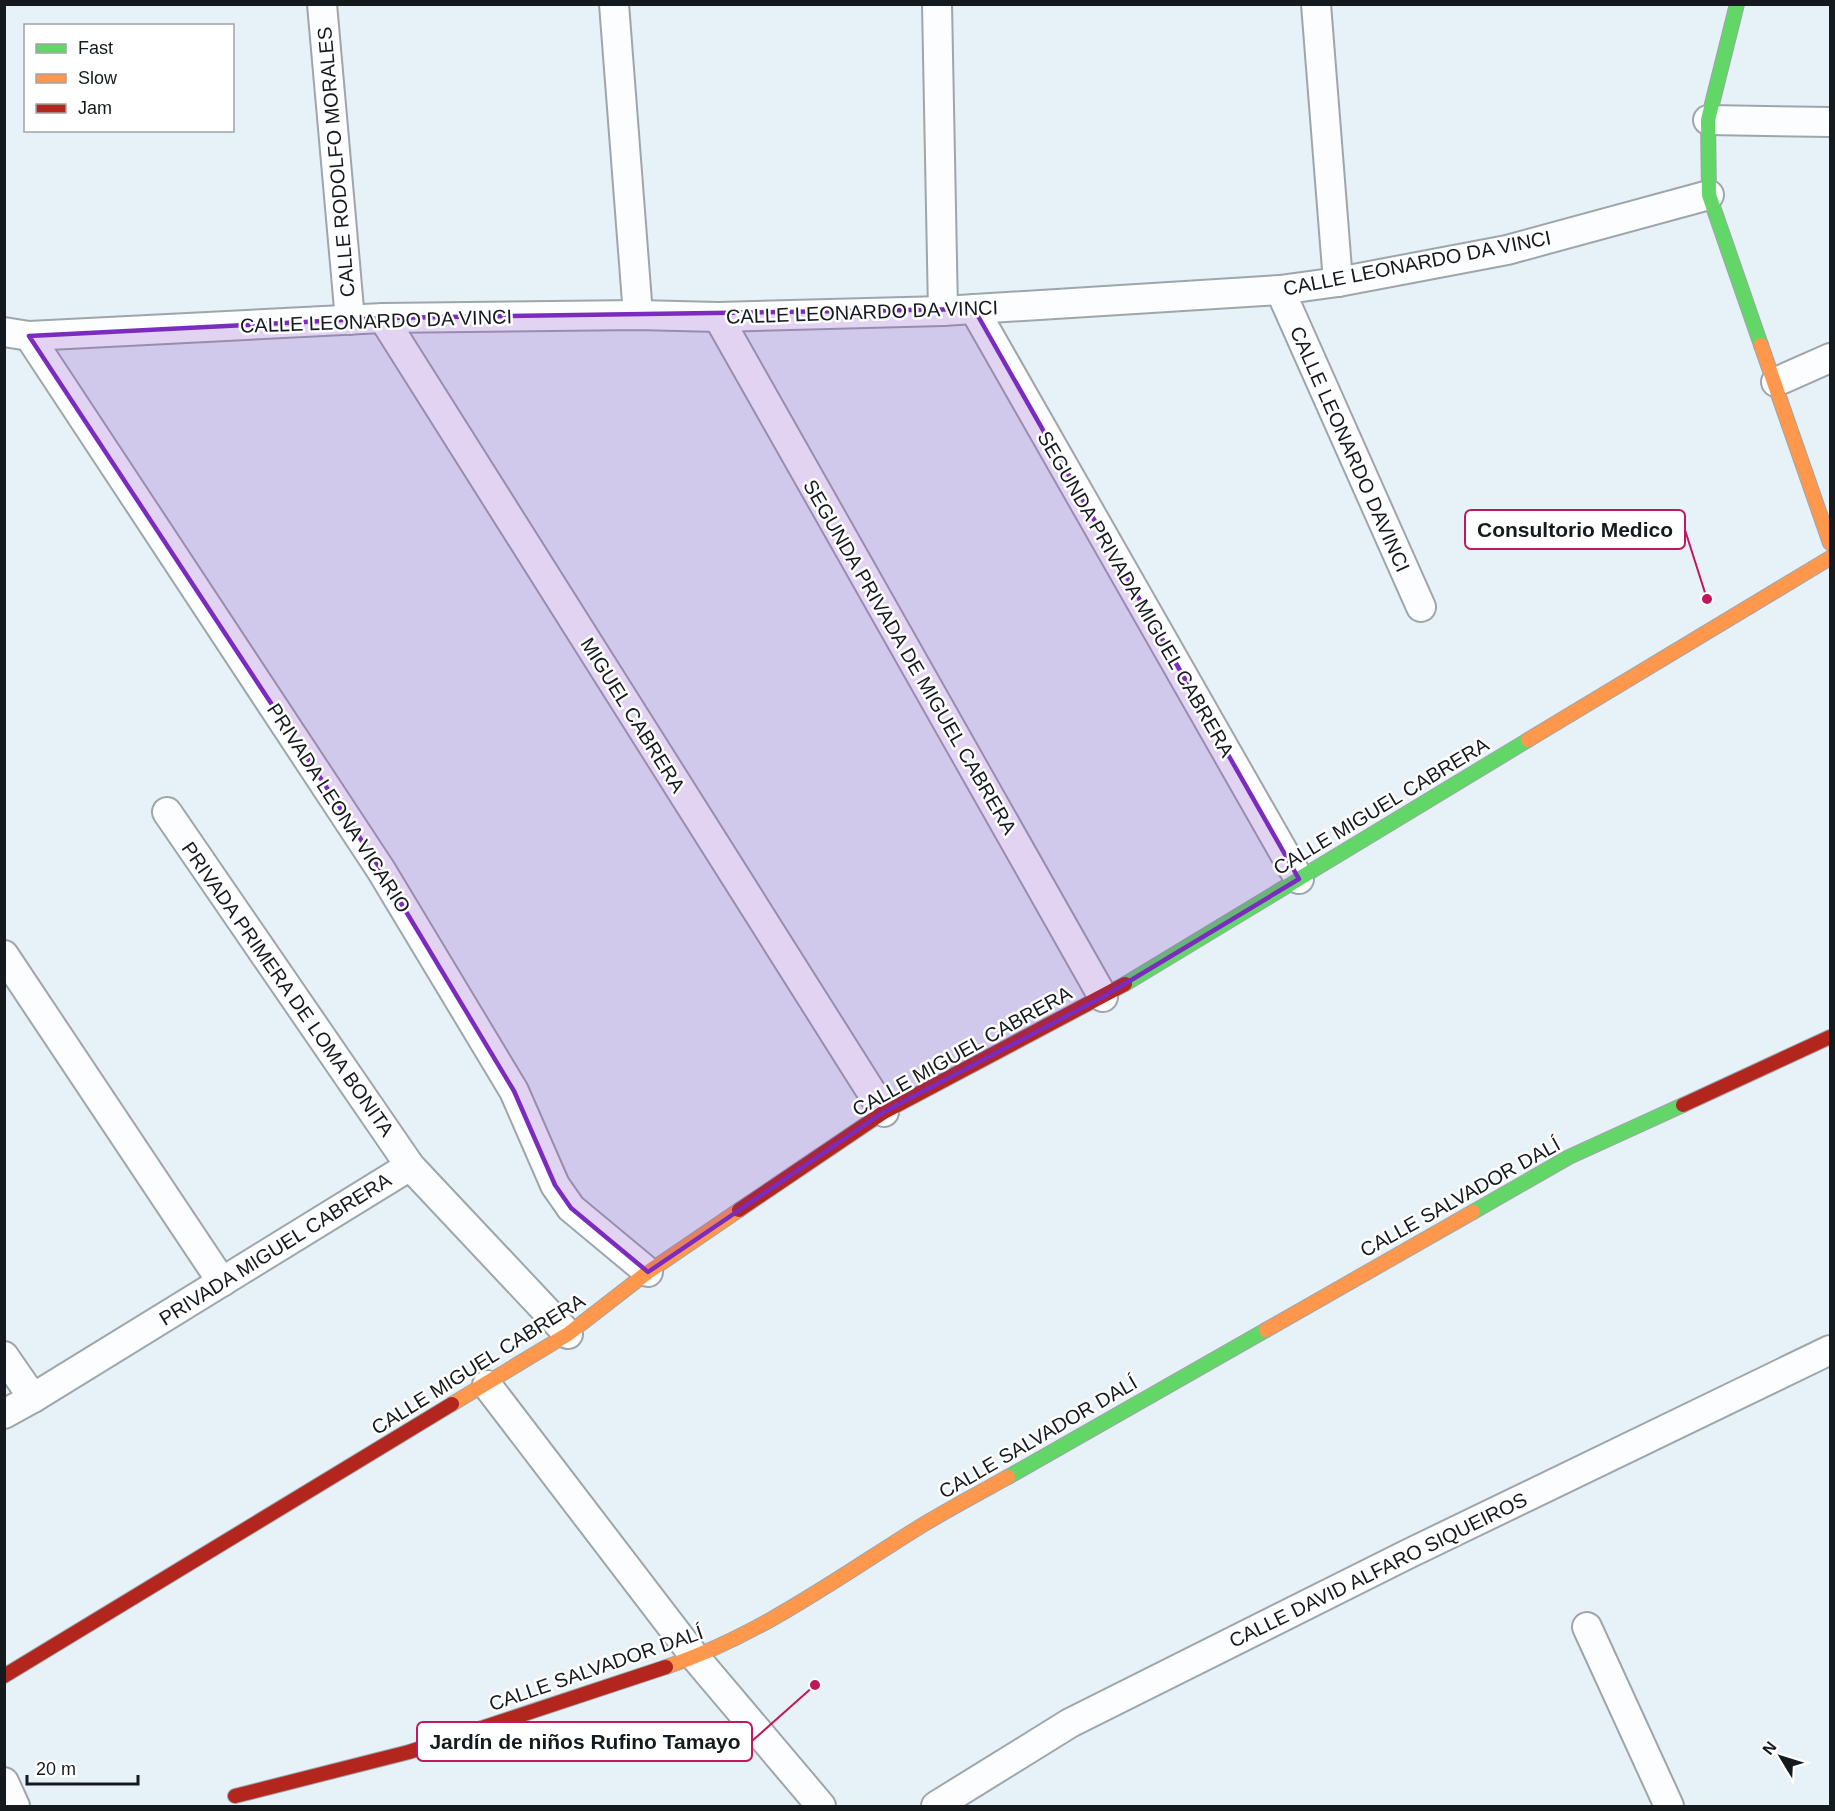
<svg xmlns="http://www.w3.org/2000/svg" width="1835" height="1811" font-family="Arial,sans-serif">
<rect width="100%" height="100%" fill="#e7f1f8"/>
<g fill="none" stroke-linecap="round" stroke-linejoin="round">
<defs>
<g id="street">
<polyline points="322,4 350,320"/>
<polyline points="614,4 638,315"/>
<polyline points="937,4 943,311"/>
<polyline points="1316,4 1338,282"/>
<polyline points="1708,120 1830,122"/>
<polyline points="1280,290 1421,607"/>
<polyline points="974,309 1299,879"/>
<polyline points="718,317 1103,997"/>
<polyline points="383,318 884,1112"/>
<polyline points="4,332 29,336 383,318 638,315 718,317 943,311 1280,290 1338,282 1507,250 1709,195"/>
<polyline points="29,336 381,870 514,1091 555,1185 571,1208 648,1272"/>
<polyline points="1776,382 1830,358"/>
<polyline points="167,812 410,1166"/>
<polyline points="4,955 222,1282"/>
<polyline points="4,1356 33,1398"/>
<polyline points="487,1385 695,1657 821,1806"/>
<polyline points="4,1414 33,1398 410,1166 568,1334"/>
<polyline points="1587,1627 1669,1806"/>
<polyline points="4,1782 15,1806"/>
<polyline points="936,1806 1070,1723 1408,1554 1830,1350"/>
</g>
<g id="fast">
<polyline points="1737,4 1708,120 1709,195 1761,345"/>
<polyline points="1125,984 1528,740"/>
<polyline points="1473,1212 1569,1157 1683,1105"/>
<polyline points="1008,1477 1266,1330"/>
</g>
<g id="slow">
<polyline points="1761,345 1830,543"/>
<polyline points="1528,740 1830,558"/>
<polyline points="1266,1330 1473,1212"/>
<polyline points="452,1404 568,1334 648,1272 739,1210"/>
<path d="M666 1667C759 1636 839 1577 921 1526 949 1509 979 1493 1008 1477"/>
</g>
<g id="jam">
<polyline points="1683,1105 1830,1037"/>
<polyline points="739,1210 884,1112 1125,984"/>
<polyline points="4,1676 452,1404"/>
<polyline points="235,1796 409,1752 666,1667"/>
</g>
</defs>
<!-- street casing -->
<use href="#street" stroke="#9ea6ab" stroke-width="32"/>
<!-- fast casing -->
<use href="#fast" stroke="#9ea6ab" stroke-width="16"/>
<!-- slow casing -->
<use href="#slow" stroke="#9ea6ab" stroke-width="16"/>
<!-- jam casing -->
<use href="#jam" stroke="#9ea6ab" stroke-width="16"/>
<!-- street -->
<use href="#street" stroke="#fbfdfe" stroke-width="28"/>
<!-- fast -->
<use href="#fast" stroke="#63d668" stroke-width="14"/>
<!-- slow -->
<use href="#slow" stroke="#ff974d" stroke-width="14"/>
<!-- jam -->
<use href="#jam" stroke="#b3261e" stroke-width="14"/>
</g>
<!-- marked area -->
<path fill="#7b2cbf" fill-opacity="0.2" stroke="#7b2cbf" stroke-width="4.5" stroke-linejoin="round" d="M974 309 1299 879 1103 997 884 1112 648 1272 571 1208 555 1185 514 1091 381 870 29 336 383 318Z"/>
<g text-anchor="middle" stroke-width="5" stroke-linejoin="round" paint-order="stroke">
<!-- street labels -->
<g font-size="20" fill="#151a1f" stroke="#fff">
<text transform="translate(336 162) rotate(-95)" y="7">CALLE RODOLFO MORALES</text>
<text transform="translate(1417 263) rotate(-11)" y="7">CALLE LEONARDO DA VINCI</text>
<text transform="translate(862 312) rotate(-2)" y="7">CALLE LEONARDO DA VINCI</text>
<text transform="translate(376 321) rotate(-2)" y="7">CALLE LEONARDO DA VINCI</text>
<text transform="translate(1350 449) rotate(66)" y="7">CALLE LEONARDO DAVINCI</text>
<text transform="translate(1136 594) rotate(60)" y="7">SEGUNDA PRIVADA MIGUEL CABRERA</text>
<text transform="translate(910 657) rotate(60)" y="7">SEGUNDA PRIVADA DE MIGUEL CABRERA</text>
<text transform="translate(633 715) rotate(58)" y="7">MIGUEL CABRERA</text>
<text transform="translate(1381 806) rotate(-31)" y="7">CALLE MIGUEL CABRERA</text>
<text transform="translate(339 808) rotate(57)" y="7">PRIVADA LEONA VICARIO</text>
<text transform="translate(288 989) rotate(55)" y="7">PRIVADA PRIMERA DE LOMA BONITA</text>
<text transform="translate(962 1051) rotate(-29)" y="7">CALLE MIGUEL CABRERA</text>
<text transform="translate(1460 1197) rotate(-29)" y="7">CALLE SALVADOR DALÍ</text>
<text transform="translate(275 1249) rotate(-32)" y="7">PRIVADA MIGUEL CABRERA</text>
<text transform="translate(478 1364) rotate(-32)" y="7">CALLE MIGUEL CABRERA</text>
<text transform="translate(1038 1437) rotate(-30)" y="7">CALLE SALVADOR DALÍ</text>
<text transform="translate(1378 1570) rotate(-26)" y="7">CALLE DAVID ALFARO SIQUEIROS</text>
<text transform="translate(596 1668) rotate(-19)" y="7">CALLE SALVADOR DALÍ</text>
</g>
</g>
<!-- callouts -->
<path fill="none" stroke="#c2185b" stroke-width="2" d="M1707 599L1685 530M815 1685L752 1741"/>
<g fill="#c2185b" stroke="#fff" stroke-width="2">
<circle cx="1707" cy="599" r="6"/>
<circle cx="815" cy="1685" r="6"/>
</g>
<g fill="#fff" stroke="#c2185b" stroke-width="2">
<rect x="1465" y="510" width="220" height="39" rx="6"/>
<rect x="417" y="1722" width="335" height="39" rx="6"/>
</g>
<g font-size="21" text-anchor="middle" font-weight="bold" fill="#151a1f">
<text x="1575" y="537">Consultorio Medico</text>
<text x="585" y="1749">Jardín de niños Rufino Tamayo</text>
</g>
<!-- border -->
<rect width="1835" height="1811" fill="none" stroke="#151a1f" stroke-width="12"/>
<!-- legend -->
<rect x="24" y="24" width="210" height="108" fill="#ffffff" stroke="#a1a3a5" stroke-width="1.5"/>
<rect x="36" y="44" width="30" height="9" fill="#63d668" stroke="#a1a3a5" stroke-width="1.5"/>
<text x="78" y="54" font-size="18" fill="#151a1f">Fast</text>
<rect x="36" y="74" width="30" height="9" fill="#ff974d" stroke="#a1a3a5" stroke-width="1.5"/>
<text x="78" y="84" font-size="18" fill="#151a1f">Slow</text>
<rect x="36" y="104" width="30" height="9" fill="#b3261e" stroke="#a1a3a5" stroke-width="1.5"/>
<text x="78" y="114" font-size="18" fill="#151a1f">Jam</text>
<!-- north arrow -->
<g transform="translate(1781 1757) rotate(308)" stroke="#ffffff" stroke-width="4.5" paint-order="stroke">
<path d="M0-4.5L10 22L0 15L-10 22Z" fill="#151a1f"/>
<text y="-9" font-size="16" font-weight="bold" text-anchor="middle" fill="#151a1f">N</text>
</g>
<!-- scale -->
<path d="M27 1775v9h111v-9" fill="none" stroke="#151a1f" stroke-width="3"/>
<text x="36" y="1775" font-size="18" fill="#151a1f" stroke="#ffffff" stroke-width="4.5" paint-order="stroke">20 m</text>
</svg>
